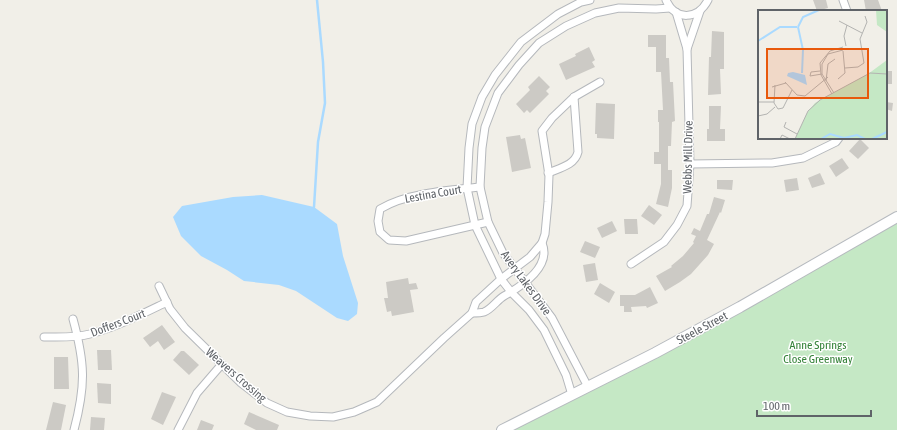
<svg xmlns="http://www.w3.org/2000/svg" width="897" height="430" font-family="'Asap Condensed',sans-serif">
<rect width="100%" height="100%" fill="#f1efe8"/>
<!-- green -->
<polygon fill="#c5e8c5" points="897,216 897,430 502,430 655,353"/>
<!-- water -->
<polygon fill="#aadaff" points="262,195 314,207 337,224 343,256 358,303 357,314 348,321 337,318 296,291 279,285 244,281 227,270 201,256 181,236 173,217 182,206 233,197"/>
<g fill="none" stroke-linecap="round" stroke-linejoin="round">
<!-- stream -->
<polyline stroke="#aadaff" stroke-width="2.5" points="314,207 318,142 325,103 323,62 317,0"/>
</g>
<!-- building -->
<g fill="#cccac5">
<polygon points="813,0 826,0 828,8 817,11"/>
<polygon points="864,0 878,0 882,11 866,11"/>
<polygon points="712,31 724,32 724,69 720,69 721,94 708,95 709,57 711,57"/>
<polygon points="648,35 666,35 666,58 669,58 670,82 673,82 675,121 672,122 671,146 668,146 668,170 672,170 672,188 668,207 656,204 661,184 661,164 654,164 654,152 659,152 659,122 658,122 658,110 663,110 661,72 656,72 656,47 648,47"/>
<polygon points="589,47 595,60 592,62 595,67 566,80 559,64 576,56 575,54"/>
<rect x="886" y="71" width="6" height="13"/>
<polygon points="539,76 550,87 546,91 549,94 530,113 527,110 524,113 516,104 530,90 528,87"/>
<polygon points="886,102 893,103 892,111 886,109"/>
<polygon points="596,103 615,104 614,139 597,138 597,134 595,134"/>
<polygon points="709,106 721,106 720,129 725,129 725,141 707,141 707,129 709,129"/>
<polygon points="520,135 521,139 525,138 531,168 512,172 506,137"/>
<polygon points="860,139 869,148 858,159 849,151"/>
<polygon points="842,158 849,168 836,177 829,166"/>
<polygon points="820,173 825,184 812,188 808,178"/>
<polygon points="797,178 799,190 786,192 784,180"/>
<polygon points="717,180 733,180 732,190 717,189"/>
<polygon points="714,197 725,200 721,213 720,212 707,240 714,244 708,255 691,274 680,282 665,291 656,276 672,267 671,266 683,256 694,243 693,242 696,236 691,234 694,228 700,231 707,214 709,214"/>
<polygon points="649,205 662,215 654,225 641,216"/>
<polygon points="624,219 637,219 638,234 625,234"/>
<polygon points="612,221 617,231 602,238 597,228"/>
<polygon points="585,241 600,247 595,258 580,252"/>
<polygon points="595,263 598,280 586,282 583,265"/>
<polygon points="408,278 409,284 416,283 418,289 410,290 414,312 392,316 391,311 387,312 384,298 388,298 386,282"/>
<polygon points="600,283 615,292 609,303 594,294"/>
<polygon points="650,287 658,303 647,308 646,306 631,307 632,312 624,312 624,306 620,306 620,295 635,295"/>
<polygon points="162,325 175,342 164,350 158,341 150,347 143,338"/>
<polygon points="97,350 111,350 112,370 98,370"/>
<polygon points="181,351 184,351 199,365 189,375 173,360"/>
<polygon points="54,357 68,357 69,389 54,389"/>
<polygon points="97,383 111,384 111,404 98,403"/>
<polygon points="162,392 176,397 163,425 151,419"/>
<polygon points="53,402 66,405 61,430 46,430"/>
<polygon points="249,412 279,425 277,430 256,430 244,424"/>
<polygon points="91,417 105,418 104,430 90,430"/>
<polygon points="201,420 214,425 212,430 197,430"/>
</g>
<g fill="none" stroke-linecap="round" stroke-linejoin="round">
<defs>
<g id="street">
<path d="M666 0C675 21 698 20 708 0"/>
<polyline points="843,0 847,11"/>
<polyline points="687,49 700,11"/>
<polyline points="690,164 772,163 803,158 836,142 839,138"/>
<path d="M548 173C560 168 575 165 578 152L574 97"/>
<path d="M480 187C449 190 406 193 380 209L378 221 380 232 389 240 406 241 488 222"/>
<polyline points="631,264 664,242 677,225 687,206 690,164 687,49 676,12"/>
<polyline points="159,286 170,309 185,328 241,383 267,403 287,412 310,416 333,417 354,412 377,402 444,338 472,313 476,302 501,279 530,257 542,243 545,234 548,202 549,175 542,131 552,118 574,97 600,82"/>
<path d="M472 313C476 313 481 313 484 312 492 309 497 300 504 296 522 286 552 267 542 243"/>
<path d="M73 319C85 363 86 385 74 430"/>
<path d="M44 337C59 337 75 338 90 334 117 327 142 314 167 302"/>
<polyline points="588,387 552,318 503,253 488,222 480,187 482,148 485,127 498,93 519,65 539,43 566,26 595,13 619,8 656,9 670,8"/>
<polyline points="572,395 566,375 544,330 529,310 512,293 501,279 475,225 467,188 469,148 472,124 482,97 495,75 521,42 558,14 581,2 590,0"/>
<polyline points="178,430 197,393 222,364"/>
</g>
<polyline id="secondary" points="502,430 655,353 740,307 897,217"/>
</defs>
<!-- street casing -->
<use href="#street" stroke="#b5b8bc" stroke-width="9"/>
<!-- secondary casing -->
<use href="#secondary" stroke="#b6babf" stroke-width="12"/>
<!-- street -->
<use href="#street" stroke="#fff" stroke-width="7"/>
<!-- secondary -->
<use href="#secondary" stroke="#fff" stroke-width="10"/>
</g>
<g text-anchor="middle" stroke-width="3" stroke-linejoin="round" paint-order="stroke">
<!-- street labels -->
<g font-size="12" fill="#5f6368" stroke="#fff">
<text transform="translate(688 157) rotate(-89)" y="4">Webbs Mill Drive</text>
<text transform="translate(433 194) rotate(-10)" y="4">Lestina Court</text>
<text transform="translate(526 283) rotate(54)" y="4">Avery Lakes Drive</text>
<text transform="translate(118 323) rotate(-21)" y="4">Doffers Court</text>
<text transform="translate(702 328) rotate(-28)" y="4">Steele Street</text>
<text transform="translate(236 375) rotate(41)" y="4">Weavers Crossing</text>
</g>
<!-- park labels -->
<g font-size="12" fill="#348238" stroke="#fff">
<text x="818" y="349">Anne Springs<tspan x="818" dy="14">Close Greenway</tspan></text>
</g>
</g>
<!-- overview -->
<g transform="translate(758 10)">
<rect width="129" height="129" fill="#f1efe8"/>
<path d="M118 0H129V22L119 15ZM129 50V129H37L49 103 57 93 110 64Z" fill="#c5e8c5"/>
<path d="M35 62 47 65 49 75 29 66 30 63Z" fill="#aadaff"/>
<path fill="none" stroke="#aadaff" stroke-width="2" d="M40 17 45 40 44 63M40 17 45 7 61 0M0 31 22 17H39M63 129 72 124 86 128 99 125 107 129M114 129 129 122"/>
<path fill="none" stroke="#b3b3b1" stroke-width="1" d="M81 11 104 23M88 36 86 26 89 15M87 58 100 57 106 53 102 29 109 12 107 6M62 61 53 62 52 66 64 64M80 69 87 63 85 41M68 71 70 54 77 49M27 72 39 85 47 86 70 67M17 75 16 93 20 99 25 98 34 80M14 77 28 73M76 83 64 64V54L70 44 85 40M74 84 63 65 62 53 72 41 85 37M0 92H16M0 106 9 104 17 97M28 112 26 117 39 124M22 129 24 125 32 129M37 129 50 101 62 90 112 63 129 64"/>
<path fill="#e8590c" fill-opacity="0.15" stroke="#e8590c" stroke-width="2" d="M9 39H110V88H9Z"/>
<rect width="129" height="129" fill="none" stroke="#5f6368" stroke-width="2"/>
</g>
<!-- scale -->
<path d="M757 410v6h114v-6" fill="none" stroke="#5f6368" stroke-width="2"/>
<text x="763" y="410" font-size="12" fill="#5f6368" stroke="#ffffff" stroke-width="3" paint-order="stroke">100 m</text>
</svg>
